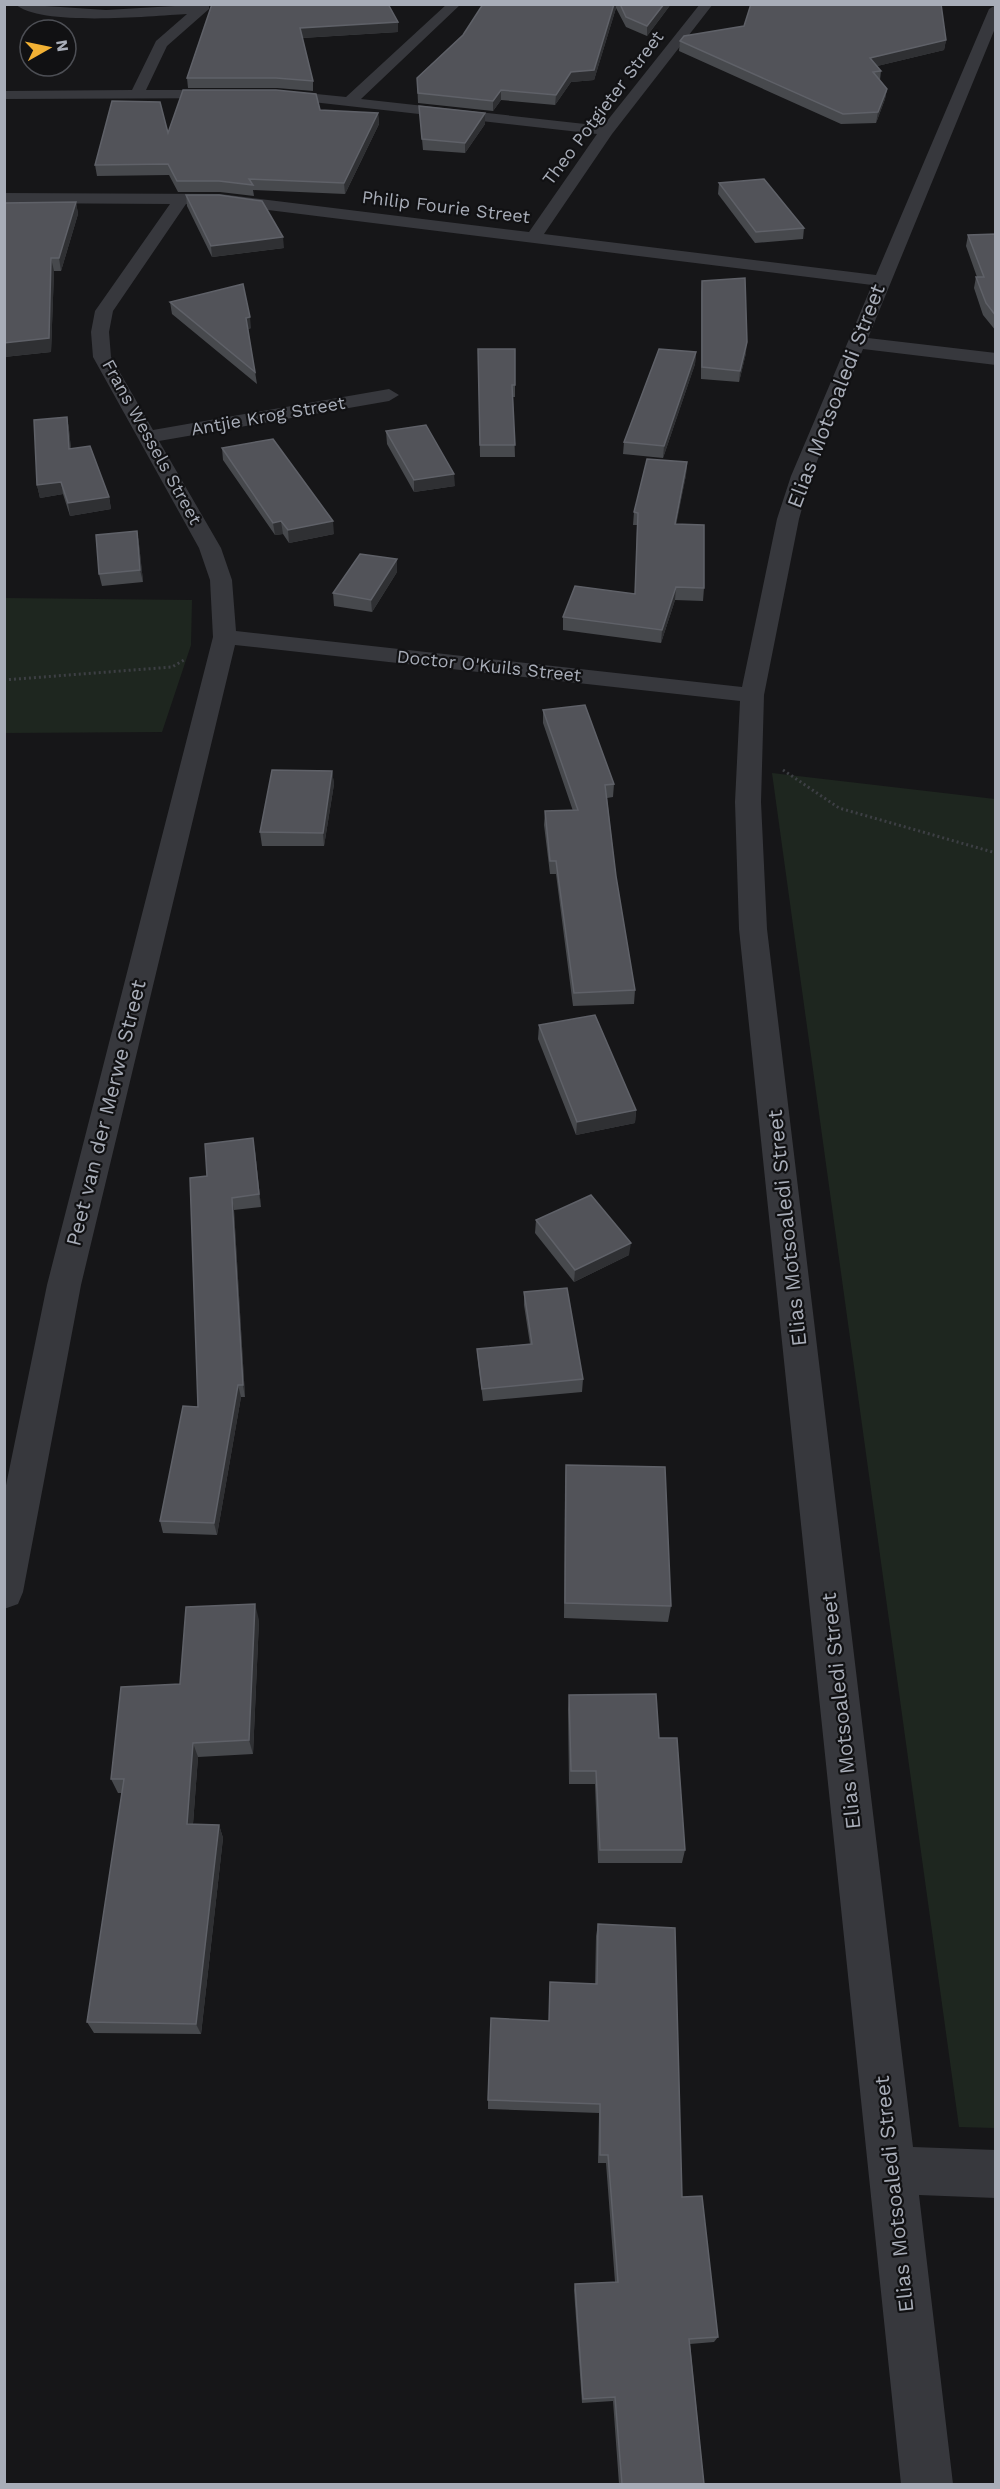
<svg xmlns="http://www.w3.org/2000/svg" width="1000" height="2489" font-family="'Work Sans',sans-serif">
<rect width="100%" height="100%" fill="#161618"/>
<!-- green -->
<g fill="#1e261f">
<polygon points="5,598 192,600 191,645 162,732 5,733"/>
<polygon points="772,773 995,799 995,2128 959,2127"/>
</g>
<g fill="none" stroke-linecap="round" stroke-linejoin="round">
<!-- path -->
<g stroke="#3d3f44" stroke-width="3" stroke-dasharray="2 3" stroke-linecap="butt">
<polyline points="4,680 172,667 184,660"/>
<polyline points="783,770 839,808 996,853"/>
</g>
<!-- minor -->
<path fill="#37383d" fill-rule="evenodd" d="M15 4 106 10 209 4V9L167 46 146 90H277L346 97 447 4H461L361 99 603 126 700 4H713L612 134 544 234 876 275 989 9 996 5V26L868 338 996 353V365L863 349 811 476 799 519 764 695 761 802 767 929 913 2147 996 2150V2198L919 2195 953 2484H901L739 929 735 802 740 701 235 645 81 1285 23 1592 18 1604 4 1609V1495L47 1285 213 637 210 580 199 548 93 357 91 332 95 311 170 204 4 203V193L220 194 529 232 597 134 277 98 4 99V91L132 90 156 41 187 14C151 16 40 27 15 4ZM186 204H220L872 285 791 476 777 519 742 687 236 631 232 580 221 548 159 441 389 401 399 395 389 389 153 430 111 357 109 332 113 311Z"/>
</g>
<!-- wall -->
<g fill="#47494d">
<polygon points="212,4 398,32 302,38 313,81 313,91 277,88 188,88 187,78"/>
<polygon points="483,4 671,4 647,36 626,27 616,8 594,80 571,82 555,105 501,100 493,111 418,103 417,78 463,35"/>
<polygon points="744,26 946,40 944,50 877,66 881,71 880,80 887,89 885,99 876,123 841,124 679,51 680,41"/>
<polygon points="419,106 485,113 485,124 465,153 423,150"/>
<polygon points="320,110 378,113 379,124 345,194 253,190 254,196 220,192 178,192 169,175 97,176 95,165 168,133"/>
<polygon points="719,183 804,228 803,239 755,243 718,194"/>
<polygon points="186,195 284,248 212,257 187,206"/>
<polygon points="76,202 78,214 61,271 54,271 51,352 4,357"/>
<polygon points="996,234 996,331 983,315 974,288 976,277 977,277 966,246 968,235"/>
<polygon points="702,281 746,353 739,382 701,379 701,292"/>
<polygon points="170,302 251,328 248,329 257,384 172,314"/>
<polygon points="478,349 515,349 515,397 513,397 515,457 480,457"/>
<polygon points="696,352 695,364 663,458 623,454 624,442"/>
<polygon points="67,417 69,430 71,449 109,497 111,509 70,516 63,494 40,498 37,485"/>
<polygon points="386,431 455,486 414,492 387,444"/>
<polygon points="222,448 334,534 289,543 283,534 275,535 223,460"/>
<polygon points="687,462 686,475 676,524 704,588 703,601 675,600 661,643 563,630 563,617 635,594 637,525 633,525 634,512"/>
<polygon points="137,531 139,544 143,582 102,586 99,574"/>
<polygon points="397,572 372,612 334,606 333,593"/>
<polygon points="543,710 614,784 613,797 607,798 616,876 635,990 634,1004 573,1006 556,874 550,874 544,825 545,811 573,811 543,723"/>
<polygon points="332,771 334,784 324,846 262,846 260,832"/>
<polygon points="539,1025 636,1110 635,1123 576,1135 538,1039"/>
<polygon points="255,1151 261,1207 234,1210 245,1397 241,1397 217,1535 163,1533 160,1521 198,1407 207,1176"/>
<polygon points="536,1220 629,1255 574,1282 535,1233"/>
<polygon points="524,1292 583,1379 582,1392 483,1401 478,1361 477,1349 530,1344 524,1305"/>
<polygon points="566,1465 671,1606 668,1622 564,1618 565,1481"/>
<polygon points="259,1620 253,1754 198,1757 193,1824 219,1825 223,1838 201,2034 94,2033 87,2022 122,1793 118,1793 111,1779 180,1684"/>
<polygon points="569,1695 659,1738 685,1850 682,1863 598,1863 595,1784 569,1784 568,1709"/>
<polygon points="598,1924 682,2197 718,2337 714,2342 690,2344 704,2484 619,2484 613,2401 582,2403 574,2290 575,2284 615,2282 606,2163 598,2163 599,2113 488,2109 488,2100 549,2021 550,1982 595,1984 596,1936"/>
</g>
<!-- shaded-wall -->
<g fill="#2f3033">
<polygon points="614,4 616,4 616,8 594,80 571,82 555,105 556,95"/>
<polygon points="664,4 671,4 647,36 647,26"/>
<polygon points="398,22 398,32 301,38 300,28"/>
<polygon points="946,40 944,50 869,68 870,58"/>
<polygon points="887,89 885,99 876,123 878,112"/>
<polygon points="501,90 501,100 493,111 493,101"/>
<polygon points="378,113 379,124 345,194 344,183"/>
<polygon points="485,113 485,124 465,153 465,143"/>
<polygon points="76,202 78,214 61,271 59,258"/>
<polygon points="283,237 284,248 212,257 211,246"/>
<polygon points="51,258 54,271 51,352 4,357 4,343"/>
<polygon points="250,317 251,328 247,330 246,318"/>
<polygon points="747,342 746,353 739,382 740,371"/>
<polygon points="696,352 695,364 663,458 664,446"/>
<polygon points="67,417 69,430 72,461 69,449"/>
<polygon points="687,462 686,475 674,536 675,524"/>
<polygon points="454,474 455,486 414,492 414,480"/>
<polygon points="61,482 63,494 40,498 37,485"/>
<polygon points="109,497 111,509 70,516 68,503"/>
<polygon points="281,521 283,534 275,535 273,523"/>
<polygon points="333,521 334,534 289,543 288,530"/>
<polygon points="137,531 139,544 143,582 140,570"/>
<polygon points="397,559 397,572 372,612 371,600"/>
<polygon points="676,587 675,600 661,643 662,630"/>
<polygon points="332,771 334,784 324,846 323,833"/>
<polygon points="636,1110 635,1123 576,1135 577,1122"/>
<polygon points="253,1138 255,1151 261,1207 259,1194"/>
<polygon points="232,1198 234,1210 245,1397 243,1385"/>
<polygon points="631,1243 629,1255 574,1282 575,1270"/>
<polygon points="238,1385 241,1397 217,1535 214,1523"/>
<polygon points="255,1604 259,1620 253,1754 249,1740"/>
<polygon points="193,1743 198,1757 192,1837 187,1824"/>
<polygon points="219,1825 223,1838 201,2034 196,2024"/>
</g>
<!-- building -->
<g fill="#525359" stroke="#5f6168" stroke-width="1.5">
<polygon points="212,4 388,4 398,22 300,28 313,81 276,78 187,78"/>
<polygon points="483,4 614,4 594,70 571,72 556,95 501,90 493,101 418,93 417,78 463,35"/>
<polygon points="620,4 664,4 647,26 626,17"/>
<polygon points="751,4 941,4 946,40 870,58 881,71 873,72 887,89 878,112 843,114 680,41 684,36 744,26"/>
<polygon points="183,90 276,90 316,94 320,110 378,113 344,183 249,179 253,185 219,181 177,181 168,164 95,165 112,101 160,102 168,133"/>
<polygon points="419,106 485,113 465,143 422,139"/>
<polygon points="764,179 804,228 756,232 719,183"/>
<polygon points="186,195 219,195 262,201 283,237 211,246"/>
<polygon points="76,202 59,258 51,258 49,338 4,343 4,203"/>
<polygon points="996,234 996,316 986,303 976,277 984,277 968,235"/>
<polygon points="745,278 747,342 740,371 702,367 702,281"/>
<polygon points="243,284 250,317 246,318 255,372 170,302"/>
<polygon points="478,349 515,349 515,385 512,385 515,445 480,445"/>
<polygon points="659,349 696,352 664,446 624,442"/>
<polygon points="67,417 69,449 90,446 109,497 68,503 61,482 37,485 34,420"/>
<polygon points="426,425 454,474 414,480 386,431"/>
<polygon points="273,439 333,521 288,530 281,521 273,523 222,448"/>
<polygon points="647,459 687,462 675,524 704,525 704,588 676,587 662,630 563,617 575,586 635,594 638,513 634,512"/>
<polygon points="137,531 140,570 99,574 96,535"/>
<polygon points="360,554 397,559 371,600 333,593"/>
<polygon points="585,705 614,784 605,785 616,876 635,990 574,993 556,861 550,861 545,811 578,810 543,710"/>
<polygon points="272,770 332,771 323,833 260,832"/>
<polygon points="595,1015 636,1110 577,1122 539,1025"/>
<polygon points="253,1138 259,1194 232,1198 243,1385 238,1385 214,1523 160,1521 183,1406 198,1407 190,1178 207,1176 205,1144"/>
<polygon points="591,1195 631,1243 575,1270 536,1220"/>
<polygon points="567,1288 583,1379 482,1389 477,1349 532,1344 524,1292"/>
<polygon points="566,1465 665,1467 671,1606 565,1603"/>
<polygon points="255,1604 249,1740 193,1743 187,1824 219,1825 196,2024 87,2022 124,1779 111,1779 121,1687 180,1684 186,1607"/>
<polygon points="656,1694 659,1738 677,1738 685,1850 600,1850 596,1771 571,1771 569,1695"/>
<polygon points="598,1924 675,1928 682,2197 702,2196 718,2337 689,2339 704,2484 622,2484 615,2397 583,2399 575,2284 618,2282 608,2155 600,2155 600,2104 488,2100 491,2018 549,2021 550,1982 597,1984"/>
</g>
<g text-anchor="middle" stroke-width="4.5" stroke-linejoin="round" paint-order="stroke">
<!-- far-street labels -->
<g font-size="18" fill="#a8adb8" stroke="#111113">
<text transform="translate(603 108) rotate(-53)" y="6">Theo Potgieter Street</text>
<text transform="translate(446 207) rotate(7)" y="6">Philip Fourie Street</text>
<text transform="translate(268 416) rotate(-10)" y="6">Antjie Krog Street</text>
<text transform="translate(152 442) rotate(61)" y="6">Frans Wessels Street</text>
<text transform="translate(489 666) rotate(6)" y="6">Doctor O'Kuils Street</text>
</g>
<!-- street labels -->
<g font-size="21" fill="#a8adb8" stroke="#111113">
<text transform="translate(836 396) rotate(-69)" y="7">Elias Motsoaledi Street</text>
<text transform="translate(106 1113) rotate(-76)" y="7">Peet van der Merwe Street</text>
<text transform="translate(787 1228) rotate(-96)" y="7">Elias Motsoaledi Street</text>
<text transform="translate(841 1711) rotate(-96)" y="7">Elias Motsoaledi Street</text>
<text transform="translate(894 2194) rotate(-96)" y="7">Elias Motsoaledi Street</text>
</g>
</g>
<!-- border -->
<rect width="1000" height="2489" fill="none" stroke="#a8adb8" stroke-width="12"/>
<!-- north arrow -->
<g transform="translate(48 48) rotate(81)"><circle r="28" fill="#111113" stroke="#4d4f55" stroke-width="1.5"/>
<path d="M0-4.5L10 22L0 15L-10 22Z" fill="#f2b134"/>
<text y="-9" font-size="16" font-weight="bold" text-anchor="middle" fill="#a8adb8">N</text>
</g>
</svg>
